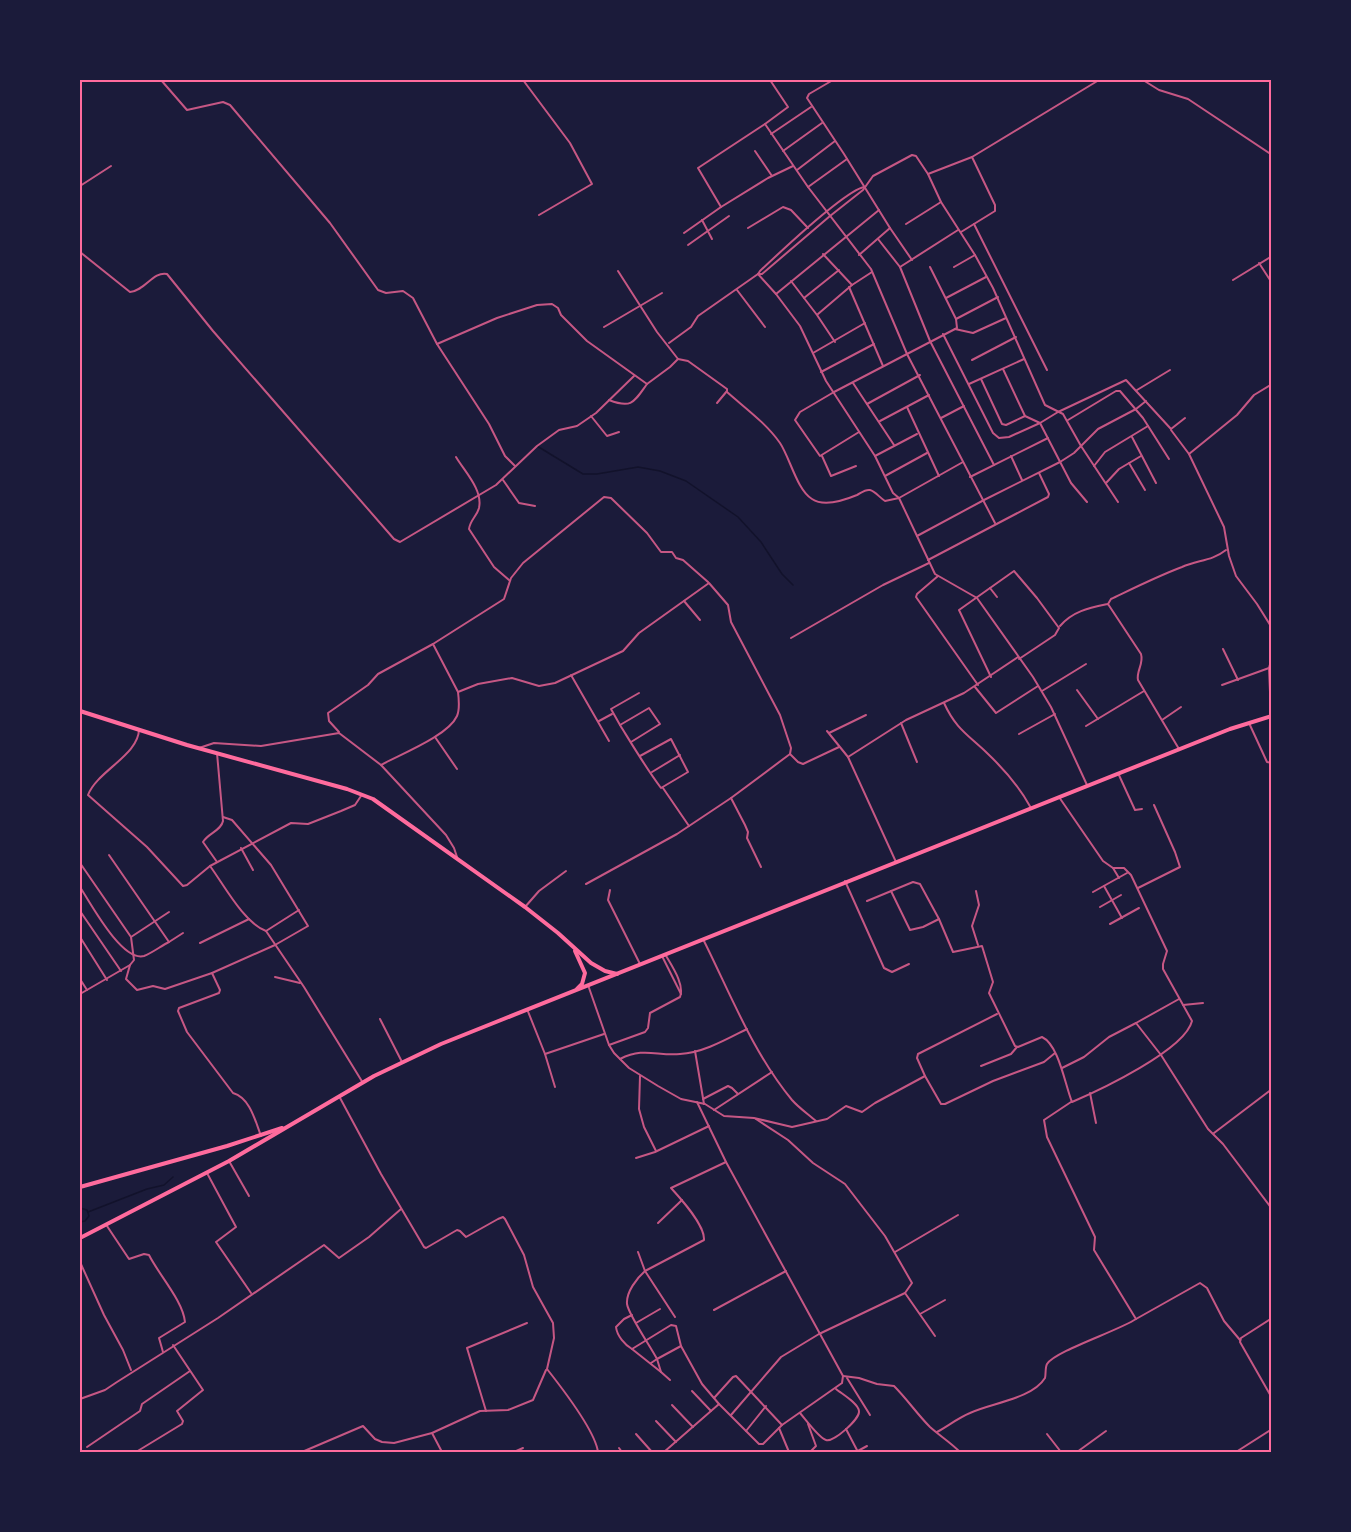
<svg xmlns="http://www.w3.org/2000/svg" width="1351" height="1532" font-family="Rubik,sans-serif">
<rect width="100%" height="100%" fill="#1b1b3a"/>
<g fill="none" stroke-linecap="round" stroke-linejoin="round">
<!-- stream -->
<g stroke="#12122b" stroke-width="1.5">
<polyline points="537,446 583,474 597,474 638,467 660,471 686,481 738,517 761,542 782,574 793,585"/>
<polyline points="80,1208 87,1210 89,1216 85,1221 80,1222"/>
<polyline points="88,1212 147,1189 164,1185 173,1177"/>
</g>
<!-- minor -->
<g stroke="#c65784" stroke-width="2">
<polyline points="161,80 187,110 223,102 230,105 330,223 378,290 386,293 403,291 413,298 437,344 489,424 505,456 515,466"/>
<polyline points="523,80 570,143 592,184 539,215"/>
<polyline points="770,80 788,107 765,124 808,187 871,269 907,354 995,523"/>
<polyline points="833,80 809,94 807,98 844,154 890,228 912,260"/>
<polyline points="1143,80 1159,90 1188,99 1272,155"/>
<polyline points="771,134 811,107"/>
<polyline points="755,151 772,176"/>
<polyline points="783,151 822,123"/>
<polyline points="797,170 835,141"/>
<polyline points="928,174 972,157 1099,80"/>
<polyline points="80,186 111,166"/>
<polyline points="808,187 847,159"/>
<polyline points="721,207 698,168 765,124"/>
<polyline points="702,220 712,239"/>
<polyline points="906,224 941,202"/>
<polyline points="974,224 1047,370"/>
<polyline points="748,228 783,207 791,210 808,228"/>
<polyline points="961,232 995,211 995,205 972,157"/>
<polyline points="684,233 721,207 768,178 793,166"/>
<polyline points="878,239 900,267 930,341 994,465"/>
<polyline points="688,245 729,216"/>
<path d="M80 252 130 292C145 291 153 271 167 274L213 331 394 539 400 542 496 485 537 446 559 430 577 426 596 413 634 376"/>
<polyline points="823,254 852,285"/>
<polyline points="859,255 890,228"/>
<polyline points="1259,263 1272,283"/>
<polyline points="900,267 958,230"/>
<polyline points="954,267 975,255"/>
<polyline points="758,274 776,294 800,326 826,381 875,456 893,493 899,498 935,574 977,598 1033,677 1051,707 1087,785"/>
<polyline points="758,274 762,274 830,216 863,190 873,176 912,155 916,156 928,174 941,202 975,255 993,288 1045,405 1063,414 1081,446 1118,502"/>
<polyline points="1233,280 1272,256"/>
<polyline points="791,281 817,315 835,342"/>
<polyline points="849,287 883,366"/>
<polyline points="737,290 765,327"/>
<polyline points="776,294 879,210"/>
<polyline points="804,298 839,270"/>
<polyline points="946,298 986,277"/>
<polyline points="818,314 852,285 872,272"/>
<polyline points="956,319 998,297"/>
<polyline points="604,327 662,293"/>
<polyline points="955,329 973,333 1006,318"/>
<polyline points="943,334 993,433 999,438 1009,437 1040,423 1058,412 1126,380 1171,429 1185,418"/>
<path d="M669 343 691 327 698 316 758 274 760 271C778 254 845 191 864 187"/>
<polyline points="437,344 497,318 537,305 552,304 558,308 561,315 587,341 647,384 670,367 678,359 657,332 618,271"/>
<polyline points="813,353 865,323"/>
<polyline points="678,359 688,361 727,389 727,391 717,403"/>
<polyline points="972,360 1016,337"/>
<polyline points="1003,369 1025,416 1040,423 1071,483 1087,502"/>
<polyline points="821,372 874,344"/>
<polyline points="981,379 1002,424 1006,425 1025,416"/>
<polyline points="853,383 894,445"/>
<polyline points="969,384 1024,359"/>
<polyline points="1272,384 1254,395 1237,415 1189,454 1224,527 1229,556 1236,576 1257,604 1272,628"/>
<polyline points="1137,390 1170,370"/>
<path d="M727 392C745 408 766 423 780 443 790 458 797 490 812 499 824 507 845 500 857 495 861 493 865 489 870 490 875 491 880 498 885 501L899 498 963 462"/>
<path d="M609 400C632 409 634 402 647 384"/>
<polyline points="867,404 920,375"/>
<polyline points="907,407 939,476"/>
<polyline points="591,416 607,436 619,432"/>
<polyline points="941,418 964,406"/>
<polyline points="1068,420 1116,391 1120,391 1143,418 1169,459"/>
<polyline points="880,421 929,395"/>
<polyline points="1171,430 1189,454"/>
<polyline points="859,432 820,456 795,420 800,412 834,392 957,328 956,319 930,267"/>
<polyline points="1132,437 1156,483"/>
<polyline points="822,456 831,476 856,466"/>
<polyline points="875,456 917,434"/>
<polyline points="1011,456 1022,480"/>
<path d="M456 457C465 472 483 490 479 508 477 516 470 520 469 529L494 567 509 580"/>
<polyline points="1129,463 1145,490"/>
<polyline points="1094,466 1105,452 1148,426"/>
<polyline points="885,476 927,453"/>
<polyline points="970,477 1048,438"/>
<polyline points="503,480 519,503 535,506"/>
<polyline points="1106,483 1119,469 1141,456"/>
<polyline points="917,536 984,500 1060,462 1074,453 1098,429 1136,409 1146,401"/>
<polyline points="928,560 1048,497 1049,494 1039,473"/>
<polyline points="938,576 917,594 916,597 978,685"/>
<polyline points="990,588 997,597"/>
<polyline points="684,601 700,620"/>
<path d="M1060 626C1073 611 1089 608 1108 604"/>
<polyline points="791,638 883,585 929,563"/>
<polyline points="1223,649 1238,680"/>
<polyline points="571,675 609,741"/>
<polyline points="991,677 959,610 1014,571 1037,598 1059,628 1055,635 1019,659"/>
<polyline points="1222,685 1269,668"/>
<polyline points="975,687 996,713 1038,686"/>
<polyline points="1077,690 1098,719"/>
<polyline points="1042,691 1086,664"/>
<polyline points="458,692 433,644 504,599 511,578 523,563 604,497 611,498 647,533 661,552 672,552 676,558 683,560 708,582"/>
<path d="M944 703C956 729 967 734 987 753 1005 770 1019 786 1031 808"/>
<polyline points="1271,716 1269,668 1272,657"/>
<polyline points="1162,720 1181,707"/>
<polyline points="599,721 612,714"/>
<polyline points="901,723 917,762"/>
<polyline points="1249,723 1267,762 1272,763"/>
<path d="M620 725C633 746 646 768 661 788L688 772 671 739 640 756"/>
<polyline points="1086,726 1144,691"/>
<path d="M139 729C139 755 97 771 88 795L147 847 183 886 187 885 210 866C224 885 244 923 266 931L304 987 363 1083"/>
<polyline points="827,731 848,757 896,862"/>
<polyline points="339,732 329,721 328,713 368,685 378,674 433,644"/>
<polyline points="829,733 866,715"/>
<polyline points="1019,734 1055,714"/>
<polyline points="435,737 457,769"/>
<polyline points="631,742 660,724 649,708 620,725 611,709 639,693"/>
<polyline points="199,748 214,743 261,746 339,733 381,765 446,835 454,848 457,857"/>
<path d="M1179 749 1138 680C1136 671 1144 664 1141 654L1108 604 1111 599C1134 588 1158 576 1182 567 1198 560 1212 561 1226 550"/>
<polyline points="790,754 798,762 803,764 839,747"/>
<polyline points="848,757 906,720 964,693 1018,657"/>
<path d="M381 765C401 754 448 736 457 716 460 709 459 700 458 692L478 684 512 678 539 686 555 683 623 651 639 633 709 583 728 605 731 622 780 715 791 748 790 754 731 798 677 834 586 884"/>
<polyline points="652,772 680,755"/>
<polyline points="1118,773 1135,810 1142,809"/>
<polyline points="663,788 689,826"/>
<polyline points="731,798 745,825 748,832 747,838 761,867"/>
<polyline points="241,848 253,870"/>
<polyline points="109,855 169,942 183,933"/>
<path d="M217 862 203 842C208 833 221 831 223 821L217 753"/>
<polyline points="80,863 131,937 169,912"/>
<polyline points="210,866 291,823 308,824 341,811 355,805 361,796"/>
<polyline points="1113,868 1119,878"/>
<polyline points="845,881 884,968 892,972 909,964"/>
<polyline points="1104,886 1122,918"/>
<path d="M80 887C91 904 122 962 144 956 152 953 161 946 169 942"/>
<polyline points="1138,888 1180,867 1175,852 1154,805"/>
<polyline points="610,890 608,900 640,964"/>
<polyline points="891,891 910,930 923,927 939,919"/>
<polyline points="976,891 979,905 972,926 978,945"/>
<polyline points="1093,892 1127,873"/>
<path d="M867 901 913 882 920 884 939 919 953 952 982 946 993 982 989 993 1015 1046 1018 1047 1042 1037C1059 1045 1065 1085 1072 1102 1100 1090 1185 1050 1192 1021L1163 969V964L1167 951 1131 875 1124 868H1113L1103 861 1059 797"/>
<polyline points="525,907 539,891 566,871"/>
<polyline points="1100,907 1121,895"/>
<polyline points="80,911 121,971"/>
<polyline points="1110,924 1139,908"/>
<polyline points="266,931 299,910"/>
<polyline points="80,937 107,980"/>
<path d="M131 937 134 960 130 965 126 979 137 990 153 986 165 989 212 973 220 990 219 993 179 1008 178 1011 187 1032 233 1093C250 1098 255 1120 261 1136"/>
<path d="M703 939C730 993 753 1053 792 1100 799 1108 808 1114 816 1121"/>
<polyline points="200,943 249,919"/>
<polyline points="662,956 681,994"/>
<polyline points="212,973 275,945 308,926 271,865 232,820 223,817"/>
<polyline points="275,977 300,983"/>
<polyline points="80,979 87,990"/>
<polyline points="588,985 609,1045 614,1053 629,1068 658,1086 681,1099 705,1104 724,1116 754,1118 792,1127 827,1119 846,1106 862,1112 875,1103 925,1076 917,1058 918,1054 997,1014"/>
<polyline points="80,994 130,965"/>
<polyline points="1183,1005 1203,1003"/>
<polyline points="527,1009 545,1054 555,1087"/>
<polyline points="380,1019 402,1062"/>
<polyline points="1136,1023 1179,999"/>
<path d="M609 1045 645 1032 648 1028 650 1013 680 997C685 984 671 965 665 954"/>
<polyline points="695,1051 704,1104"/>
<polyline points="545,1054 604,1034"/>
<path d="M620 1059C644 1047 656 1056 680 1054 703 1053 727 1039 747 1029"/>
<polyline points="981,1066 1011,1054 1017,1047"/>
<polyline points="1062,1068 1084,1057 1109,1037 1136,1023 1161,1055 1208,1129 1223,1144 1272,1209"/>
<polyline points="640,1076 639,1109 644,1127 656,1151"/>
<polyline points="925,1076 941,1104 945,1104 993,1081 1044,1062 1055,1053"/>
<polyline points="1090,1093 1096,1123"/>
<path d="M339 1096 381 1174 424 1247 426 1248 457 1230 460 1231 466 1237 498 1219 503 1217 505 1219 524 1255 533 1287 553 1323 554 1338 547 1369C562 1388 595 1430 598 1452"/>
<polyline points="703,1099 728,1086 732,1088 738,1094"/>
<polyline points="714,1110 772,1072"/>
<polyline points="1214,1133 1272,1089"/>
<polyline points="636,1158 655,1152 709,1126"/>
<polyline points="229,1161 249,1196"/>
<polyline points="207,1173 236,1227 216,1242 251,1293"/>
<polyline points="658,1223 682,1200"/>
<path d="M107 1226 129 1259 144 1254 149 1255C159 1275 183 1301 185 1322L159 1338 163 1352"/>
<polyline points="638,1252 645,1271 675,1317"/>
<polyline points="895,1252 958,1215"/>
<polyline points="80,1262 104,1315 123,1350 131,1370"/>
<polyline points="905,1293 935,1336"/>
<polyline points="714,1310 786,1271"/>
<polyline points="920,1314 945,1300"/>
<path d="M632 1315 624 1319 616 1327C617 1336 625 1345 632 1349L671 1325 676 1326 681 1346 702 1384 719 1404 759 1444H763L782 1425 842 1383 843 1376 726 1162 697 1102"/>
<polyline points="1272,1318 1241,1338 1240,1342 1272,1398"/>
<polyline points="1136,1319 1200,1283 1207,1288 1224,1321 1240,1340"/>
<polyline points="636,1323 660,1309"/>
<polyline points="632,1349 661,1372"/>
<path d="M651 1363 657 1359C651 1347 629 1316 627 1304 626 1292 637 1278 645 1271L704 1240C705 1225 681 1199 671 1188L726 1162"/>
<path d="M843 1376 859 1378 877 1384 894 1386C907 1399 917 1414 930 1427 940 1436 950 1442 960 1452"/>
<polyline points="847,1378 870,1415"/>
<polyline points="670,1380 661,1372 657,1359 681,1346"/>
<polyline points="692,1391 711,1411"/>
<polyline points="714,1398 733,1377 736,1376 782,1425"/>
<polyline points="80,1399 105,1390 117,1382 218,1318 324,1245 339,1258 369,1237 401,1209"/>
<polyline points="672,1405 693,1427"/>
<polyline points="486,1411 467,1348 527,1323"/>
<path d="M800 1413C806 1420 819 1438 826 1440 833 1443 860 1419 859 1411 858 1403 842 1394 836 1389"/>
<polyline points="731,1415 781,1357 819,1334 905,1293 912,1283 885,1236 845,1184 813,1163 788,1140 756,1119"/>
<polyline points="656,1421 676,1442"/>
<polyline points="808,1424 816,1446 810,1452"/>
<polyline points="779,1428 789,1452"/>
<polyline points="846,1429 858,1452"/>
<polyline points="746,1431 766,1406"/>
<path d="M937 1432C948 1426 958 1418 970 1413 991 1403 1032 1399 1045 1378 1046 1374 1045 1368 1047 1364 1055 1351 1118 1331 1136 1319L1094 1250 1095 1237 1047 1137 1044 1120 1071 1102"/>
<polyline points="432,1433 442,1452"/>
<polyline points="636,1434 652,1452"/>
<polyline points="1047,1434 1061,1452"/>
<polyline points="87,1447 140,1411 142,1404 190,1371"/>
<polyline points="619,1448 622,1452"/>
<polyline points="136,1452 182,1424 183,1421 177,1411 203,1390 173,1345"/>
<polyline points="302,1452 363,1426 375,1439 382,1442 394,1443 432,1433 480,1411 508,1410 533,1400 546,1370"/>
<polyline points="514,1452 523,1448"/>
<polyline points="664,1452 719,1404"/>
<polyline points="856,1452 867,1446"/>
<polyline points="1077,1452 1106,1431"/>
<polyline points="1236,1452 1272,1429"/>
</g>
<!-- secondary -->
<polyline stroke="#ff6b9d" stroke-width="4" points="80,1187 227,1146 282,1128"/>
<!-- trunk -->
<g stroke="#ff6b9d" stroke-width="4">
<polyline points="80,711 187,745 347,789 373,799 525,907 558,933 591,963 605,971 617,974"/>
<polyline points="575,951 585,973 582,984 577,989"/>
<polyline points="80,1238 229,1161 374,1076 441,1044 1230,729 1272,716"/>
</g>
</g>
<!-- border -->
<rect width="1351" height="1532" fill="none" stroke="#1b1b3a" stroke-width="162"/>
<rect x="81" y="81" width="1189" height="1370" fill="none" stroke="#ff6b9d" stroke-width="2"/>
</svg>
